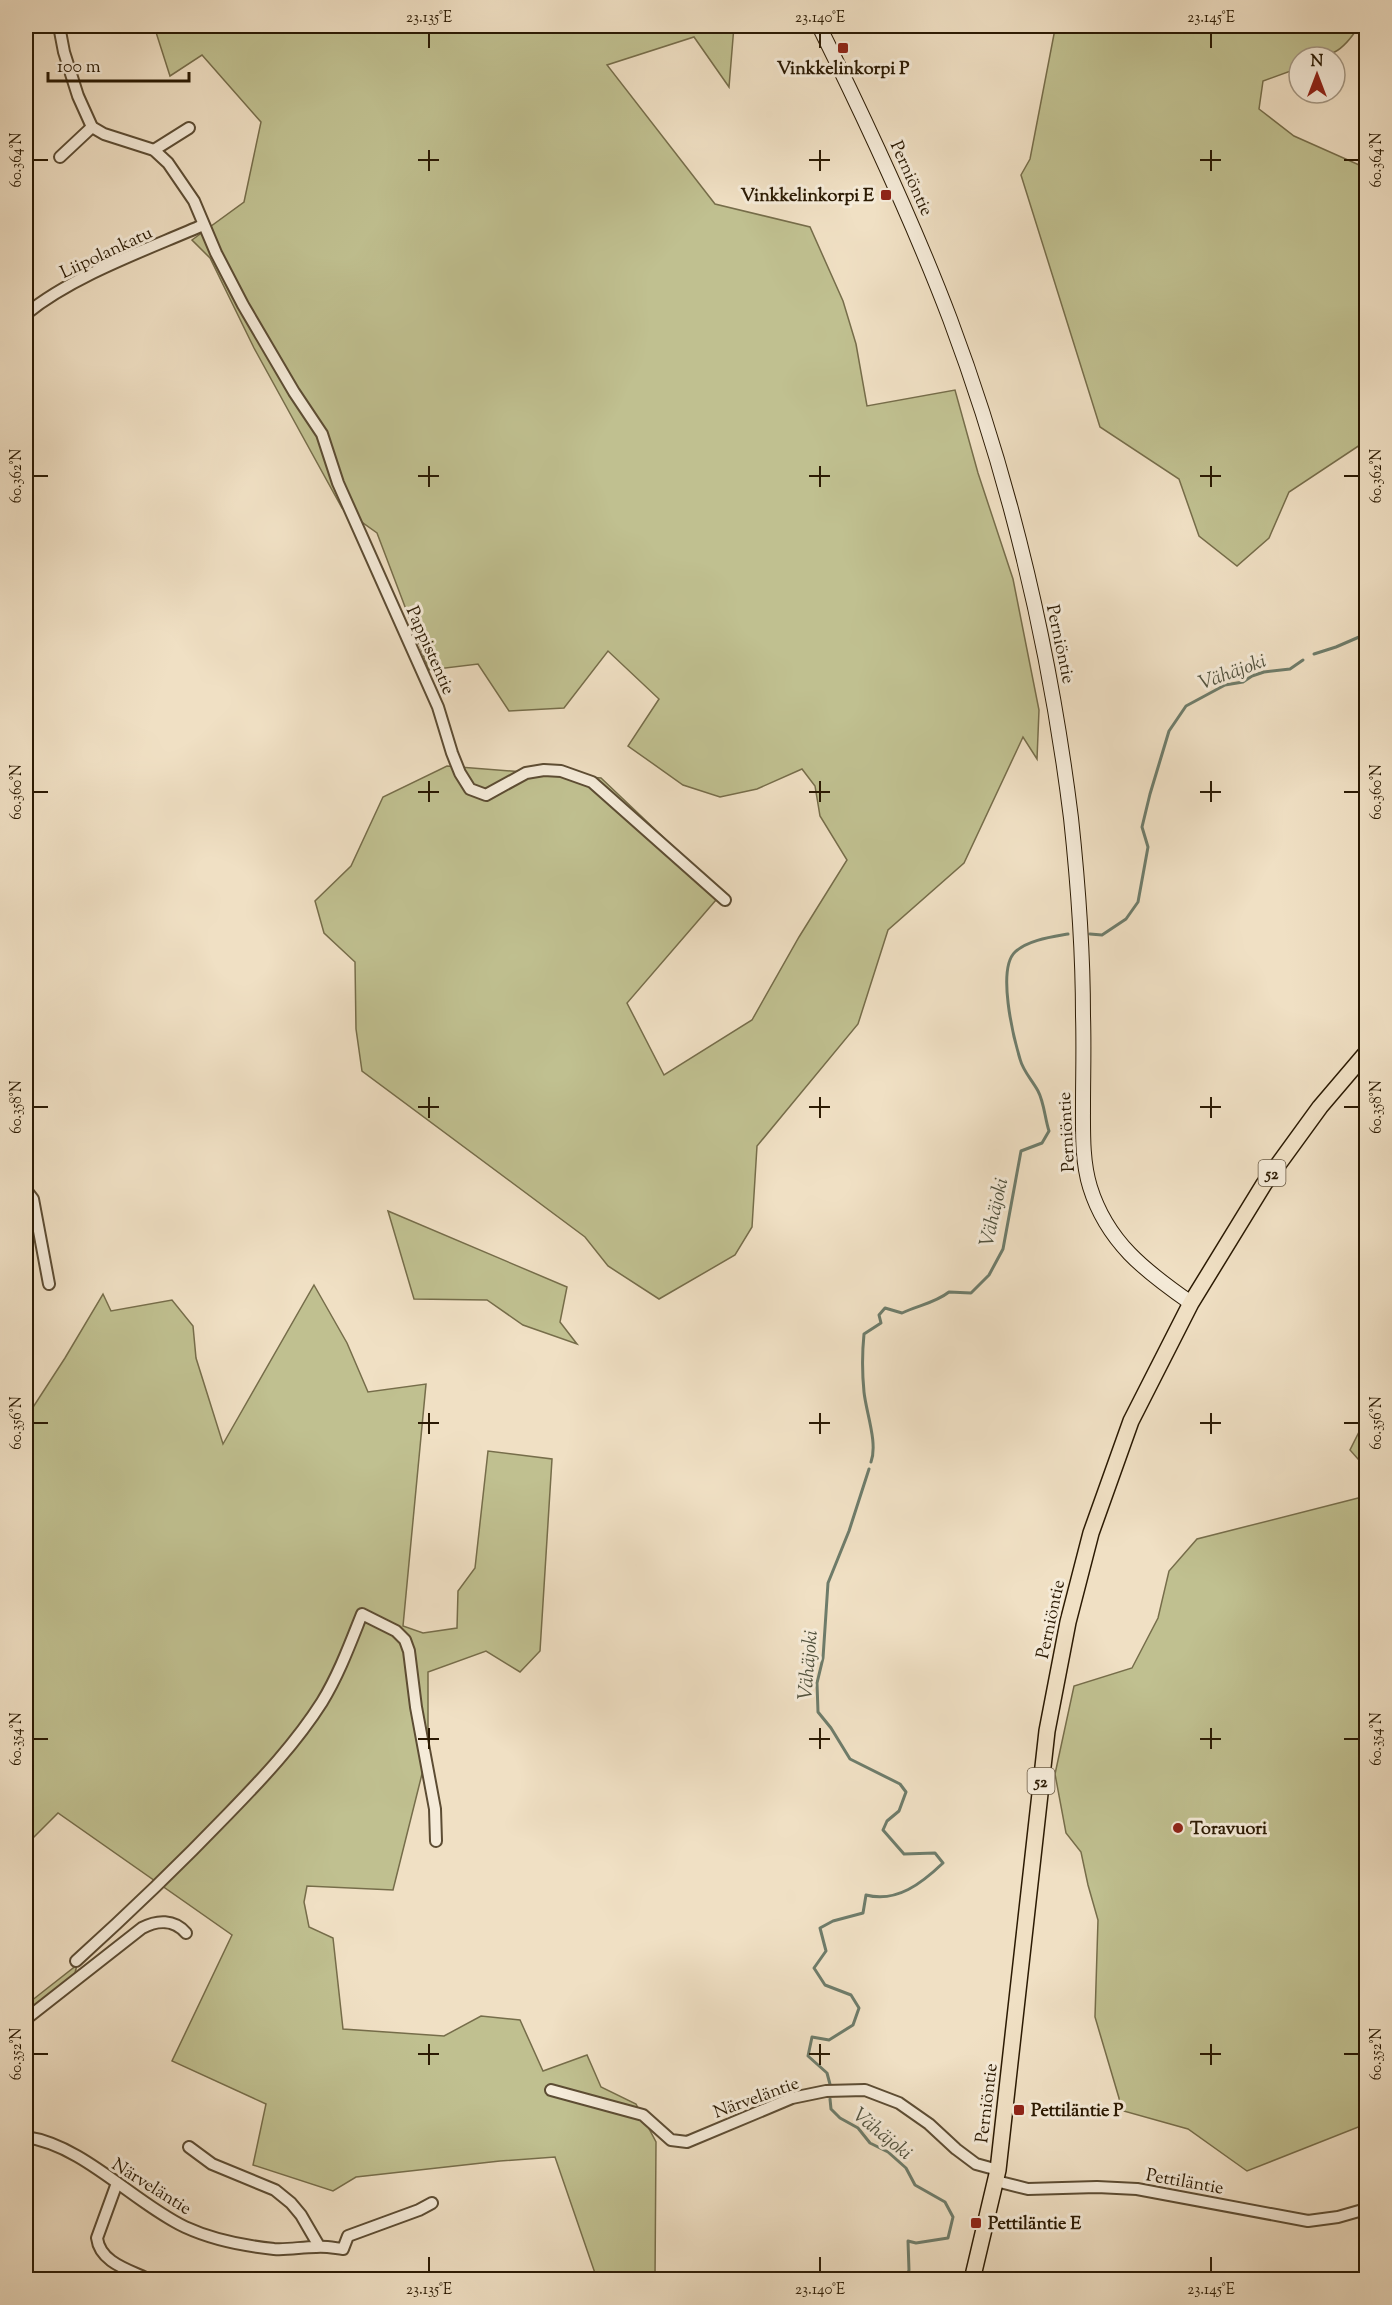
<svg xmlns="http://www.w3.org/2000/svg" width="1392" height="2305" font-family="'Sorts Mill Goudy',serif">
<rect width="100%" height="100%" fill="#f0e0c4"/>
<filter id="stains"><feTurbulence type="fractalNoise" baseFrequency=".00333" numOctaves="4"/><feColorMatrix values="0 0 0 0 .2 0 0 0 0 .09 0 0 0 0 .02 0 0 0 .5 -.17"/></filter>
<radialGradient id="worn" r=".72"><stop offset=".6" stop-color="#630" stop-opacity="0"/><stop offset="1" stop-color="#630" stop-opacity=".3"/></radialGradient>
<!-- green -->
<g fill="#c0c090" stroke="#766d4a" stroke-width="1.5">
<polygon points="154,26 734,26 729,87 694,37 607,65 715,204 810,227 843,301 856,344 867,406 955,390 978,473 1013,579 1039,710 1037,759 1023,737 964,863 888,930 858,1024 757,1146 752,1227 735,1255 659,1299 608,1266 585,1237 362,1071 356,1029 355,962 324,933 315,901 351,866 383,797 447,766 601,778 722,893 627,1003 664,1075 752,1020 799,937 847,860 820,816 815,786 802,769 757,789 720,797 683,785 628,746 659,699 608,651 564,708 509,711 478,664 429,670 377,533 342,508 254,348 210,258 192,240 244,202 261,122 202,55 170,76"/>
<path d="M1054 26H1359C1341 54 1332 57 1299 57V68L1263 81 1259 109 1294 136 1366 168V441L1289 492 1269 538 1237 566 1199 536 1179 479 1100 427 1021 175 1030 159 1055 29Z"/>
<polygon points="388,1211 567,1287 560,1322 577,1344 523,1325 487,1300 414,1299"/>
<polygon points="314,1285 347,1343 368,1392 426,1384 403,1626 423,1633 457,1628 458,1591 475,1568 488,1451 552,1459 540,1651 520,1672 486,1651 428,1672 428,1750 393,1890 307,1886 304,1902 309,1927 333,1938 343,2029 444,2036 481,2016 520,2020 543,2071 587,2055 601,2087 636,2104 656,2142 655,2279 597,2279 555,2157 500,2161 356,2177 333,2191 253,2165 266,2104 172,2061 232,1935 58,1813 26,1845 26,1418 65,1358 103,1294 111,1311 172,1300 193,1326 196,1358 223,1444"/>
<polygon points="1366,1418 1366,1468 1350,1450"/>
<polygon points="1366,1496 1366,2124 1247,2171 1188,2129 1120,2110 1119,2098 1095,2017 1098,1920 1088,1885 1081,1852 1066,1833 1055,1774 1074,1686 1132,1668 1158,1618 1169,1571 1197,1539"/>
<polygon points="77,1965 75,1973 26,2016 26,2005"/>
</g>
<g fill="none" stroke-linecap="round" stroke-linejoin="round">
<!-- stream -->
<g stroke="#6e7c6a" stroke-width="3">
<polyline points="1314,654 1336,647 1366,634"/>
<polyline points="1090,934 1102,935 1126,919 1138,902 1148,847 1142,827 1150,794 1169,731 1186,706 1225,685 1243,682 1252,676 1264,672 1290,669 1303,660"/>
<path d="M871 1462C878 1443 866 1412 864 1392 862 1372 862 1354 864 1334L881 1323 879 1315 885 1308 902 1313C919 1305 935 1303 949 1292L971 1293 989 1275 1003 1249 1021 1151 1042 1143 1049 1131C1045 1119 1044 1102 1038 1091 1032 1080 1023 1071 1020 1059 1013 1036 997 969 1015 952 1028 940 1051 937 1068 934"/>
<path d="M831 2088 827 2073 808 2056 812 2037 829 2040 853 2025 859 2008 851 1995 825 1985 814 1968 826 1951 820 1928 833 1921 863 1913 866 1895C897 1903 922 1883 943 1863L935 1853 904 1854 883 1830 887 1821 899 1811 906 1792 900 1784 850 1759 831 1728 818 1712 817 1683 823 1658 828 1583 849 1531 869 1469"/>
<polyline points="830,2099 831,2109 840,2118 858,2128 870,2143 888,2152 906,2168 915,2185 945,2202 953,2217 948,2238 916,2243 908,2241 909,2270 906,2280"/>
</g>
<defs>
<g id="street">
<polyline points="59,26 64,52 78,96 92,127 104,134 154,150 168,163 194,201 216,253 243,305 294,392 322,434 338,483 438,707 452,753 460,773 470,789 486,795 526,773 544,770 561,771 592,782 725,900"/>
<polyline points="154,150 189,128"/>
<polyline points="60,157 92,127"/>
<path d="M26 314C74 275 146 250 203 225"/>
<polyline points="26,1190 33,1199 49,1284"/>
<path d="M76 1961C129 1913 179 1865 228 1814 262 1779 296 1743 322 1702 339 1674 350 1644 362 1614L396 1631 405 1640 409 1651 416 1707 435 1809 436 1841"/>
<path d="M26 2019 142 1928C157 1920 174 1919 186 1933"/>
<polyline points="551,2090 643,2115 671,2140 687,2142 792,2098 826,2091 865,2090 899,2103 929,2124 956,2149 976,2164 998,2170"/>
<path d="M26 2137C83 2145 133 2202 185 2227 211 2239 245 2246 274 2249 288 2250 302 2247 316 2247 325 2246 334 2248 343 2249L348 2236 419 2210 432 2203"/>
<polyline points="189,2147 212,2164 275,2190 291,2203 301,2215 319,2246"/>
<polyline points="996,2181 1028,2189 1097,2187 1137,2189 1308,2221 1338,2217 1366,2209"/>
<path d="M117 2183 97 2238C100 2263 130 2270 150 2280"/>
</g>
<path id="secondary" d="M819 26C866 121 912 219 950 319 1010 479 1050 649 1071 818 1078 883 1083 950 1083 1016 1084 1046 1083 1076 1083 1105 1083 1132 1082 1161 1090 1187 1107 1242 1145 1271 1191 1303"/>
<polyline id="primary" points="972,2280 998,2170 1047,1731 1068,1622 1091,1533 1131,1421 1191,1303 1264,1184 1320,1107 1366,1053"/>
</defs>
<!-- street casing -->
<use href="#street" stroke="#5c4c33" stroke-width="14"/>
<!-- secondary casing -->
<use href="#secondary" stroke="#2b1a03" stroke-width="16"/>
<!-- primary casing -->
<use href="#primary" stroke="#2b1a03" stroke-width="18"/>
<!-- street -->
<use href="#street" stroke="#f5ebd9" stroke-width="10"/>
<!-- secondary -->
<use href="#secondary" stroke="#f5ebd9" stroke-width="14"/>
<!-- primary -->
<use href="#primary" stroke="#f0e0c4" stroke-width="15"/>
</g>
<!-- ticks -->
<path fill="none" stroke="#2b1a03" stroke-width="2" d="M429 33V48M820 33V48M1211 33V48M429 150V171M820 150V171M1211 150V171M33 160H48M418 160H439M809 160H830M1200 160H1221M1344 160H1359M429 466V487M820 466V487M1211 466V487M33 476H48M418 476H439M809 476H830M1200 476H1221M1344 476H1359M429 781V802M820 781V802M1211 781V802M33 792H48M418 792H439M809 792H830M1200 792H1221M1344 792H1359M429 1097V1118M820 1097V1118M1211 1097V1118M33 1107H48M418 1107H439M809 1107H830M1200 1107H1221M1344 1107H1359M429 1413V1434M820 1413V1434M1211 1413V1434M33 1423H48M418 1423H439M809 1423H830M1200 1423H1221M1344 1423H1359M429 1728V1749M820 1728V1749M1211 1728V1749M33 1739H48M418 1739H439M809 1739H830M1200 1739H1221M1344 1739H1359M429 2044V2065M820 2044V2065M1211 2044V2065M33 2054H48M418 2054H439M809 2054H830M1200 2054H1221M1344 2054H1359M429 2257V2272M820 2257V2272M1211 2257V2272"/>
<!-- markers -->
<g fill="#8f2418" stroke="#f5ebd9" stroke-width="2">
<rect x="837" y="42" width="12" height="12" rx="3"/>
<rect x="880" y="189" width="12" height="12" rx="3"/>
<circle cx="1178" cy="1828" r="6"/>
<rect x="1013" y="2104" width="12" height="12" rx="3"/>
<rect x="970" y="2217" width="12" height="12" rx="3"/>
</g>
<g text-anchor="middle" stroke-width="6" stroke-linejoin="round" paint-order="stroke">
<!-- shield labels -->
<g fill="#f5ebd9" stroke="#685943" stroke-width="1.5">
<rect x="1258.5" y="1160" width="27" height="26" rx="4.5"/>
<rect x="1027.5" y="1768" width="27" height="26" rx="4.5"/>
</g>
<g font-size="16" font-weight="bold" fill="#2b1a03">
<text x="1272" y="1179">52</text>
<text x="1041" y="1787">52</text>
</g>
<!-- poi labels -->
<g font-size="18" font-weight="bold" fill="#2b1a03" stroke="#f5ebd9" text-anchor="start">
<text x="843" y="74" text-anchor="middle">Vinkkelinkorpi P</text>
<text x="874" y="201" text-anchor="end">Vinkkelinkorpi E</text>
<text x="1190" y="1834">Toravuori</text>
<text x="1031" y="2116">Pettiläntie P</text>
<text x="988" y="2229">Pettiläntie E</text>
</g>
<!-- street labels -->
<g font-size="18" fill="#2b1a03" stroke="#f5ebd9">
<text transform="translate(912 178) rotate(66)" y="6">Perniöntie</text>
<text transform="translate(106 252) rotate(-25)" y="6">Liipolankatu</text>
<text transform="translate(1061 644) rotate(78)" y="6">Perniöntie</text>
<text transform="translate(431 650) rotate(66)" y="6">Pappistentie</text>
<text transform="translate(1066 1132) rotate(-93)" y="6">Perniöntie</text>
<text transform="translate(1050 1619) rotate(-78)" y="6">Perniöntie</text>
<text transform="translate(756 2097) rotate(-20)" y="6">Närveläntie</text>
<text transform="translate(986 2103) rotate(-83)" y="6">Perniöntie</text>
<text transform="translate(1185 2181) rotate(10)" y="6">Pettiläntie</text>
<text transform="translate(152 2186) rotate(32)" y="6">Närveläntie</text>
</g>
<!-- water labels -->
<g font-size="20" font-style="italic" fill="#52533f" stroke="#f5ebd9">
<text transform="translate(1232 671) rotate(-20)" y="7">Vähäjoki</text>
<text transform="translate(993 1212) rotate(-77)" y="7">Vähäjoki</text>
<text transform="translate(807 1665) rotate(-85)" y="7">Vähäjoki</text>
<text transform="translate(883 2133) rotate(39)" y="7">Vähäjoki</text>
</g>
</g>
<!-- margin -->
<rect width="1392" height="2305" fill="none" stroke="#f0e0c4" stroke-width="66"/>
<!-- north arrow -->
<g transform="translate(1317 75)"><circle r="28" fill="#f5ebd9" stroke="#a49783" stroke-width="1.5"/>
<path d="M0-4.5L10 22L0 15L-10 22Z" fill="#8f2418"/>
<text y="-9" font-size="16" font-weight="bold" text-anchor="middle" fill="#2b1a03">N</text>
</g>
<!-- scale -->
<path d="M48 72v9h141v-9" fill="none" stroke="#2b1a03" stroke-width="3"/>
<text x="57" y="72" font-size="18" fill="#2b1a03" stroke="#f5ebd9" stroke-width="4.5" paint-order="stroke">100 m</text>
<rect x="33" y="33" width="1326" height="2239" fill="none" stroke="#2b1a03" stroke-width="2"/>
<g font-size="15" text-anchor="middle" fill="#2b1a03">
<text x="429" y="22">23.135°E</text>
<text x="820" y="22">23.140°E</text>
<text x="1211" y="22">23.145°E</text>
<text transform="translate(16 160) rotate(-90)" y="5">60.364°N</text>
<text transform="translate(1376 160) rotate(-90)" y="5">60.364°N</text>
<text transform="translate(16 476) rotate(-90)" y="5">60.362°N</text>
<text transform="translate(1376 476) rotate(-90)" y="5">60.362°N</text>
<text transform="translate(16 792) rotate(-90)" y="5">60.360°N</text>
<text transform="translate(1376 792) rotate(-90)" y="5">60.360°N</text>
<text transform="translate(16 1107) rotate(-90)" y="5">60.358°N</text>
<text transform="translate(1376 1107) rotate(-90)" y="5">60.358°N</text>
<text transform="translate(16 1423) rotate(-90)" y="5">60.356°N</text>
<text transform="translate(1376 1423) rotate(-90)" y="5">60.356°N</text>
<text transform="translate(16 1739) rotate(-90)" y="5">60.354°N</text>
<text transform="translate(1376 1739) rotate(-90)" y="5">60.354°N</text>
<text transform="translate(16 2054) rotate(-90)" y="5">60.352°N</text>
<text transform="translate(1376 2054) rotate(-90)" y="5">60.352°N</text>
<text x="429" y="2294">23.135°E</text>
<text x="820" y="2294">23.140°E</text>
<text x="1211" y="2294">23.145°E</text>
</g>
<rect width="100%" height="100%" filter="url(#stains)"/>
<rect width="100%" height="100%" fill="url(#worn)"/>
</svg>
